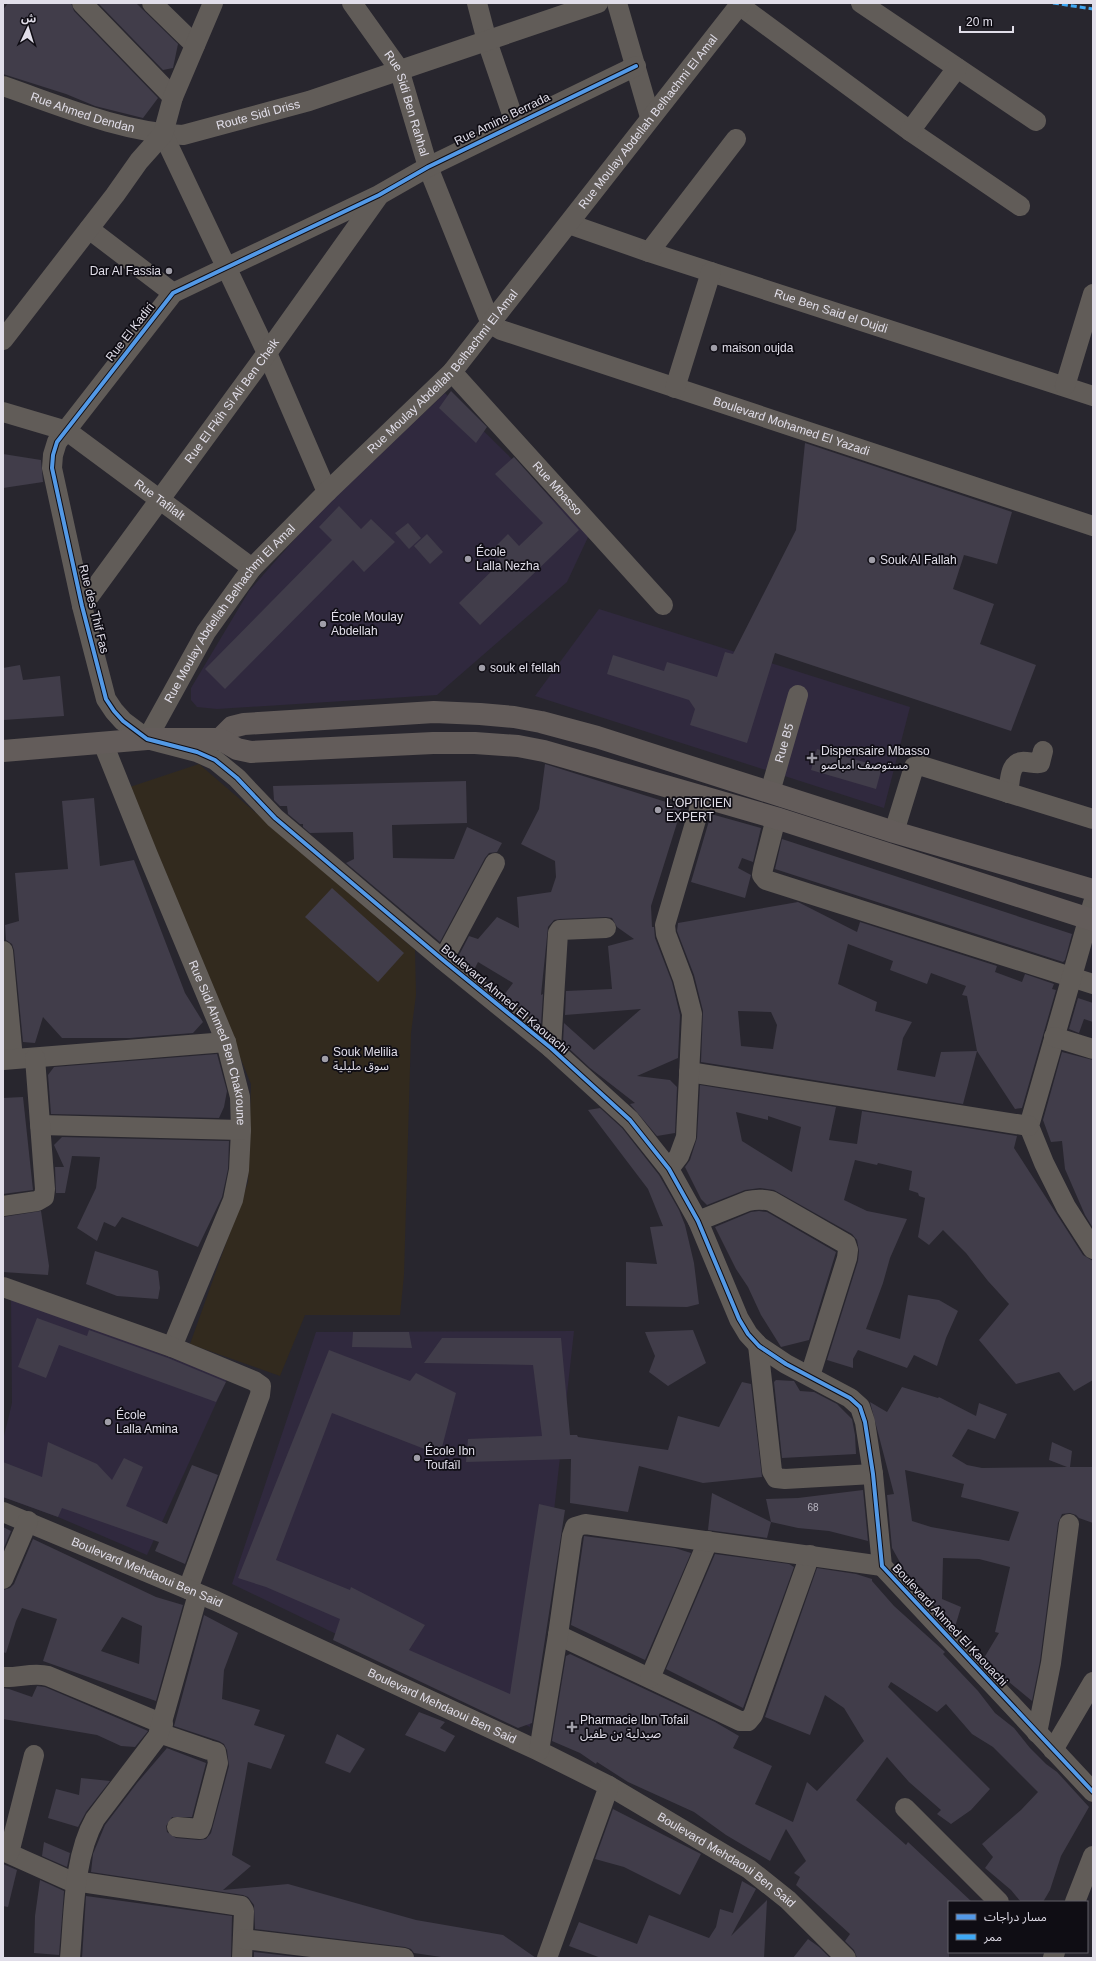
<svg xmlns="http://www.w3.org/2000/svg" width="1096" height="1961" font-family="Helvetica,'Noto Sans Arabic',sans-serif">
<rect width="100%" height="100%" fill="#28262e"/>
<!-- commercial -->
<polygon fill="#322a1e" points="199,764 415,950 416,995 411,1033 404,1275 400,1315 305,1315 280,1376 190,1344 248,1182 251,1084 130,787"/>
<!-- built -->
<g fill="#30293e">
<polygon points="445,393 589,535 567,582 437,695 217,709 197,707 191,700 191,688 249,591 316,515"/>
<polygon points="599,609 910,707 884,808 535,696"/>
<polygon points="11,1297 227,1379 147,1555 58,1517 3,1497 3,1440 12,1403"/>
<polygon points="574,1331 530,1727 232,1584 316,1332"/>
</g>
<!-- building -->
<g fill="#413d4a" fill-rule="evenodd">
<polygon points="8,3 71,3 74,11 158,98 143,118 95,106 66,94 3,74 3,10"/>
<polygon points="98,3 136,3 178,44 173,68 163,70"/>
<polygon points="451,391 487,427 476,443 439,408"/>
<polygon points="805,443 1012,512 997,564 964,555 953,589 994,604 980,644 1036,665 1011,731 775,653 747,743 690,725 695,709 689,700 607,674 613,655 664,671 667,662 717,677 725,652 733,654 796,530"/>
<polygon points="3,454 41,460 43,482 3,488"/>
<polygon points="514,457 579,530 480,625 459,603 501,562 491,551 508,534 519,546 543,523 495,474"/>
<polygon points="339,506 361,529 371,519 395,542 364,572 353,560 225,689 205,669 332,540 319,527"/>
<polygon points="408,523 421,538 409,549 395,533"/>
<polygon points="427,534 443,552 430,564 414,546"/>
<polygon points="20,665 23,680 60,676 64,716 3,720 3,668"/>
<polygon points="817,749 882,767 876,789 811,770"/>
<polygon points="545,764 682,807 651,906 652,927 654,927 655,938 672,982 680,1015 678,1058 637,1076 670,1080 677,1087 675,1133 657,1136 630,1104 635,1103 590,1068 563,1043 564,1023 594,1050 641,1009 565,1015 566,991 612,989 608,946 634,939 617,927 612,918 606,917 560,919 554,920 548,927 541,995 543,994 541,1025 504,995 513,983 478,962 474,970 458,957 469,936 478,939 497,917 519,928 517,897 551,892 556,877 555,861 521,844 539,809"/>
<polygon points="466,781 467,823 392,825 393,858 454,859 467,827 502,843 497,852 489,853 485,858 440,942 346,863 354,859 353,832 310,833 303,827 303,824 300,824 288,814 287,806 280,806 274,800 273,786"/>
<polygon points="94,798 100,866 134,860 185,993 203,1022 193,1033 130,1038 62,1038 43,1017 35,1043 23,1042 14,950 12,944 6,940 5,925 19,921 15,873 68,869 62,801"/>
<polygon points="711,814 761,828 753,862 742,858 738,868 751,875 745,898 691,882"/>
<polygon points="782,839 1072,934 1065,960 1063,962 775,869"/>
<polygon points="332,888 404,953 378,982 305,917"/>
<path d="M798 902 857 932 860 922 997 966 995 972 1022 982 1025 974 1054 984 1052 989 1056 990 1022 1108 1015 1109 977 1051 963 1104 701 1062 703 1011 694 975 677 931 678 923ZM848 944 893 961 890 970 927 984 931 973 966 986 962 995 967 996 977 1051 941 1052 935 1077 897 1070 903 1038 912 1022 875 1011 877 1002 838 984ZM738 1011 771 1012 777 1025 773 1049 741 1046Z"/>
<polygon points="1078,998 1093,1003 1093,1022 1084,1019 1079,1033 1069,1029"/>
<polygon points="1062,1052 1093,1060 1093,1228 1085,1215 1065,1169 1062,1141 1051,1142 1043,1120"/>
<polygon points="217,1054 227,1091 224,1107 219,1118 51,1114 48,1075 54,1067"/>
<path d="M700 1085 836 1107 829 1140 857 1144 862 1111 1017 1136 1014 1148 1083 1255 1093 1261V1380L1074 1391 1059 1372 1016 1384 979 1340 1009 1304 988 1281 966 1253 943 1230 929 1245 918 1237 925 1198 919 1196 918 1193 909 1190 912 1171 878 1163 877 1165 855 1160 844 1200 867 1211 907 1219 890 1258 883 1283 866 1329 900 1339 908 1295 939 1300 958 1311 946 1338 937 1366 914 1355 907 1368 858 1350 853 1359V1368L827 1360 858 1261 859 1251 857 1240 852 1234 774 1190 760 1188 745 1190 707 1205 701 1199 685 1167 690 1160 697 1138ZM736 1112 768 1120V1116L801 1127 792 1172 742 1141Z"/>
<polygon points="23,1097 33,1190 3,1194 3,1098"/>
<polygon points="600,1108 622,1128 659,1175 679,1210 685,1225 694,1263 699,1304 687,1307 626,1306 626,1262 657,1264 650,1227 663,1226 648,1189 588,1110"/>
<polygon points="62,1137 229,1141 228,1169 222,1197 198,1247 122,1217 115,1227 104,1222 97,1241 77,1228 96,1188 100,1157 72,1156 65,1193 56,1193 55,1167 64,1167 54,1145"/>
<polygon points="41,1211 49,1266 48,1275 3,1272 3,1217"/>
<polygon points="759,1211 767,1212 836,1252 809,1340 781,1347 761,1315 748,1287 736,1269 715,1227 751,1212"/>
<polygon points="95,1251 158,1271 160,1288 158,1299 117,1296 86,1284"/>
<polygon points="37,1318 87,1336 89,1330 168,1358 226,1382 216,1402 59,1345 46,1378 18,1367"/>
<polygon points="693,1330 706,1363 668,1386 649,1372 655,1356 645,1332"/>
<polygon points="353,1332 409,1332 412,1348 352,1347"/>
<polygon points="442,1338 561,1338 570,1435 577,1435 578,1437 668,1450 678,1416 719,1427 742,1382 751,1384 762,1477 703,1483 639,1466 628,1512 570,1503 571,1459 466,1462 468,1439 542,1436 533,1365 424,1363"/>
<polygon points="329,1350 410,1381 416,1373 456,1393 440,1455 332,1413 276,1560 350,1590 351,1587 425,1625 409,1650 510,1694 539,1504 565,1510 532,1723 518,1728 333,1640 340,1619 266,1587 238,1578"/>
<polygon points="776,1380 794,1381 800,1391 814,1392 837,1404 852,1419 855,1435 856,1454 782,1458 774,1382"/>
<path d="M902 1387 938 1398 939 1397 976 1416 979 1403 1007 1414 995 1439 968 1429 952 1456 967 1465 982 1468 1067 1467 1049 1460 1052 1442 1072 1451 1070 1467H1093V1523L1079 1518 1076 1515 1070 1513 1062 1514 1058 1523 1040 1661 1032 1701 1009 1682 984 1658 999 1633 995 1632 1010 1567 979 1559 943 1558 942 1599 961 1607 955 1627 921 1591 924 1590 907 1575 892 1548 887 1495 894 1494 870 1402 887 1412ZM905 1470 964 1484 961 1497 1019 1512 1009 1541 931 1527 912 1521Z"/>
<polygon points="48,1442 97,1464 112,1480 124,1458 143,1467 126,1506 167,1524 192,1465 218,1475 185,1564 155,1551 159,1542 62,1508 58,1517 3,1497 3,1462 42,1477"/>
<polygon points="863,1490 868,1541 829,1531 798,1528 771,1522 766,1499 798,1498"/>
<polygon points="712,1493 771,1522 767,1538 708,1530"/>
<polygon points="3,1527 11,1531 3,1550"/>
<polygon points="584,1536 675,1548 691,1553 645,1660 571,1625"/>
<path d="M33 1539 156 1597 183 1605 156 1701 43 1661 57 1619 22 1608 16 1621 6 1653 3 1652V1590L10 1588 14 1584ZM122 1617 142 1626 139 1664 101 1651Z"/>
<polygon points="715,1554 789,1564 794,1567 743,1708 666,1669"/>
<polygon points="817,1568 856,1574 872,1579 872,1581 894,1606 945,1652 943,1654 978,1691 995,1713 1014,1728 1030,1748 1046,1764 1057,1772 1089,1807 1061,1856 1050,1890 1043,1902 1021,1902 1011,1890 985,1868 993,1857 982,1844 1021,1810 1038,1792 993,1747 972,1734 946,1704 937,1712 891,1682 888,1687 990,1789 971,1810 951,1824 937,1814 941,1810 909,1782 887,1757 856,1800 906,1845 908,1842 972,1902 949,1902 949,1958 857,1958 854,1950 845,1941 850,1934 796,1885 800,1877 794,1873 806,1861 786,1829 770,1861 726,1835 694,1812 628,1782 597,1762 596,1764 580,1753 552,1741 566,1656 570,1654 715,1722 739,1736 733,1748 772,1766 755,1804 793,1822 807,1782 817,1791 864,1741 844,1708 825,1695 810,1735 765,1717"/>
<polygon points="204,1615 238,1633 224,1670 222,1699 260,1710 254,1725 285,1735 271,1769 248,1762 232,1855 251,1866 223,1890 288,1884 416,1920 503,1935 536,1958 448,1958 414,1953 411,1949 405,1947 255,1929 254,1905 248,1897 243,1895 91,1872 93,1854 105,1825 137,1783 167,1748 164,1747 206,1763 192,1817 172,1817 166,1826 167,1832 176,1838 199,1840 206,1839 211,1833 229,1766 227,1750 224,1744 219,1741 174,1726"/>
<polygon points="37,1686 45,1687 148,1731 135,1747 121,1746 97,1735 3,1719 3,1688 9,1689 32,1697"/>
<polygon points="419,1712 445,1722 440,1728 455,1736 445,1752 405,1735"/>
<polygon points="337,1734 365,1749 350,1773 325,1763"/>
<polygon points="81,1778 110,1781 86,1812 78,1827 48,1818 56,1789 79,1795"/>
<polygon points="613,1809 701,1854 680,1895 624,1867 595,1859"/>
<polygon points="44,1842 70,1853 67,1867 42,1856"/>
<polygon points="3,1864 17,1870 8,1907 3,1906"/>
<polygon points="40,1880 64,1891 59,1955 34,1953 35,1916"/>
<polygon points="742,1881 756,1889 731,1936 767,1900 764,1958 601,1958 569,1946 579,1922 637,1944 649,1915 709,1938 716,1927 720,1909 733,1913"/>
<polygon points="86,1896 232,1916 231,1958 82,1958"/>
<polygon points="808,1939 819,1947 830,1958 793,1958"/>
<polygon points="254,1952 306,1958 254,1958"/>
</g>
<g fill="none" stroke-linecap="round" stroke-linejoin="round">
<!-- minor -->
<g stroke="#615c58" stroke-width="20">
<polyline points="82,3 173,97"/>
<polyline points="152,3 195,45"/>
<path id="s1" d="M352 3 399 69 428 167 491 324 501 330 1093 526"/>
<polyline points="477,3 487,41 515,123"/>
<polyline points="617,3 650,117"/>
<polyline points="861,3 1036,121"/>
<polyline points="739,5 910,131 1020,206"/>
<polyline points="636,66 428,167 379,195 173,293 57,442 53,455 52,468 82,606 106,699 114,711 123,721 147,739 197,752 215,760 237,778 275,818 443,960 551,1048 630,1120 669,1169 698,1221 739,1319 748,1334 759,1346 786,1364 850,1398 860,1407 865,1422 873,1474 882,1566 1093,1792"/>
<path id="s2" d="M3 86C61 106 121 132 183 135L309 101 598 3"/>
<polyline points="910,131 957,68"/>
<polyline points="163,134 267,353 327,492"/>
<path id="s3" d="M569 224 649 252 1093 396"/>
<polyline points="89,229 173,293"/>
<polyline points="649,252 736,139"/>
<polyline points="3,340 115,195 139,161 163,134 173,97 213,3"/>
<path id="s4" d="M452 372 663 605"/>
<polyline points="1065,386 1093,294"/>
<polyline points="675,388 711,272"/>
<path id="s5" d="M3 412 67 431 252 568"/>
<path id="s6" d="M82 606 267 353 378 197"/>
<path id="s7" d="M147 739 206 632 252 568 327 492 452 372 741 3"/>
<path id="s8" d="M103 743 148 855 226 1042 240 1097 241 1130 239 1170 233 1200 172 1347"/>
<path id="s9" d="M770 792 798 695"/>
<path d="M1008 793C1010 784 1009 764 1021 762 1027 761 1034 764 1040 763L1043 751"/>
<polyline points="776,818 763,869 762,875 766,880 1093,984"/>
<polyline points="894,832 914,767 922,766 1093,819"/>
<polyline points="1093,903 1029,1126 1044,1163 1066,1207 1093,1249"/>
<polyline points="3,951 13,1059"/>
<polyline points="443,960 495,863"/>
<polyline points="1054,1037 1093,1049"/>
<polyline points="551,1048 558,933 560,930 606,928"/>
<polyline points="3,1060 226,1042"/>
<polyline points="689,1072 1029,1126"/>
<polyline points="40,1125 241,1130"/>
<polyline points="669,1169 679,1156 686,1137 692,1014 683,979 666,934 665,925 703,796"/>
<polyline points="3,1206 37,1201 44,1197 45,1189 35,1058"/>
<path d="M698 1221 748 1201C756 1199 762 1199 771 1201L846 1244 848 1250 847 1258 810 1376"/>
<polyline points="3,1287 172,1347 254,1381 261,1386 260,1395 188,1589"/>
<polyline points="758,1345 772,1471 776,1478 785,1479 873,1474"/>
<path id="s10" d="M3 1512 216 1601 539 1751 609 1786 749 1869 788 1900 846 1958"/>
<polyline points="3,1579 28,1521"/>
<polyline points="558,1635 740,1721 748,1721 753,1715 810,1555"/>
<path d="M3 1677C19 1678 33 1672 48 1676L163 1724"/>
<polyline points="650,1678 708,1541"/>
<polyline points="159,1733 209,1750 216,1752 218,1763 202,1824 200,1829 177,1827"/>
<polyline points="1037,1733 1051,1663 1069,1524"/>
<polyline points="1053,1750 1093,1682"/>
<polyline points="539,1751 558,1635 572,1536 575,1527 585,1524 882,1566"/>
<polyline points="905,1808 999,1902"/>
<polyline points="3,1851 68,1880 241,1906 244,1911 242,1958"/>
<polyline points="9,1853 34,1755"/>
<polyline points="1075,1902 1093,1856"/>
<polyline points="243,1939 404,1958"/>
<path d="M70 1958C74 1914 73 1858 95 1819L158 1736 198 1594"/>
<polyline points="547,1958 609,1786"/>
<polyline points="1053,1958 1055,1952"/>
</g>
<!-- major -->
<g stroke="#635c5a" stroke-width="22">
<polyline points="220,739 232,727 244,724 434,712 480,714 514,717 541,722 597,737 894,832 1093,890"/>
<polyline points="3,751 147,739 220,739 237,749 251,752 433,743 475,743 518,746 544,751 776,818 1093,920"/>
</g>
<!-- quiet -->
<polyline stroke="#3fa9f5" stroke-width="3" stroke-dasharray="6 3" stroke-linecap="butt" points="1053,3 1093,9"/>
<defs>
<polyline id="cycleway" points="636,66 428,167 379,195 173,293 57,442 53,455 52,468 82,606 106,699 114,711 123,721 147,739 197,752 215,760 237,778 275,818 443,960 551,1048 630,1120 669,1169 698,1221 739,1319 748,1334 759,1346 786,1364 850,1398 860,1407 865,1422 873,1474 882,1566 1093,1792"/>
</defs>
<!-- cycleway casing -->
<use href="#cycleway" stroke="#0f0d14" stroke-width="6"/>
<!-- cycleway -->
<use href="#cycleway" stroke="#5399e6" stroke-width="4"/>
</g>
<!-- markers -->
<g fill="#a09ea8" stroke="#0f0d14" stroke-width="1.5">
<circle cx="169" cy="271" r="4"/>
<circle cx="714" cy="348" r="4"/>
<circle cx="468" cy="559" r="4"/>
<circle cx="872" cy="560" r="4"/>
<circle cx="323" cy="624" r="4"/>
<circle cx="482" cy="668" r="4"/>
<path d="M810 752h4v4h4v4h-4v4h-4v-4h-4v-4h4z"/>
<circle cx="658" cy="810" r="4"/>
<circle cx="325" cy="1059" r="4"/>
<circle cx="108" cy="1422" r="4"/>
<circle cx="417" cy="1458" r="4"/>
<path d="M570 1721h4v4h4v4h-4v4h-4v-4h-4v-4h4z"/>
</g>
<g text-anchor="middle" stroke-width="3.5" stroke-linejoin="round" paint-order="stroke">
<!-- number labels -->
<g font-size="10" fill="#b9b6c1">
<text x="813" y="1511">68</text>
</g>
<!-- street labels -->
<g font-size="12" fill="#e1dee9" stroke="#0f0d14">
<text dy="4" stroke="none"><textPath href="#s1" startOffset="116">Rue Sidi Ben Rahhal</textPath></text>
<text dy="4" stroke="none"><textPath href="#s2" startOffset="84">Rue Ahmed Dendan</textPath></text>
<text dy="4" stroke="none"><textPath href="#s2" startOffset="265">Route Sidi Driss</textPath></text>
<text transform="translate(502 119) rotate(-26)" y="4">Rue Amine Berrada</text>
<text dy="4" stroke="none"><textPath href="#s7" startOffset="799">Rue Moulay Abdellah Belhachmi El Amal</textPath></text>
<text dy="4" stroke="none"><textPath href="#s3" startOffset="276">Rue Ben Said el Oujdi</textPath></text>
<text transform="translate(130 332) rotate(-52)" y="4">Rue El Kadiri</text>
<text dy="4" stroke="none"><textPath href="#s7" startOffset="475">Rue Moulay Abdellah Belhachmi El Amal</textPath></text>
<text dy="4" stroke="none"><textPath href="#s6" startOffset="254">Rue El Fkih Si Ali Ben Cheik</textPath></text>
<text dy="4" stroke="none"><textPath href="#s1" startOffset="670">Boulevard Mohamed El Yazadi</textPath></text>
<text dy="4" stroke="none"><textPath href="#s4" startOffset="157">Rue Mbasso</textPath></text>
<text dy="4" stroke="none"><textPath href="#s5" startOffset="182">Rue Tafilalt</textPath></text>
<text transform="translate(94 609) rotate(76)" y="4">Rue des Thif Fas</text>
<text dy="4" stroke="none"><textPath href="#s7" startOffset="151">Rue Moulay Abdellah Belhachmi El Amal</textPath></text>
<text dy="4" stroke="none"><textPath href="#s9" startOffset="51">Rue B5</textPath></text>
<text transform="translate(505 999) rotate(40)" y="4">Boulevard Ahmed El Kaouachi</text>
<text dy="4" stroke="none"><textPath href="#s8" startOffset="322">Rue Sidi Ahmed Ben Chakroune</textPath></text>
<text dy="4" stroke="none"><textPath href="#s10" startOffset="156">Boulevard Mehdaoui Ben Said</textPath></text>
<text transform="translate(950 1625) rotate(47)" y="4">Boulevard Ahmed El Kaouachi</text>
<text dy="4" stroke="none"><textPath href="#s10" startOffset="480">Boulevard Mehdaoui Ben Said</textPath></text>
<text dy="4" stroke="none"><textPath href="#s10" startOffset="804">Boulevard Mehdaoui Ben Said</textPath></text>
</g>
<!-- poi labels -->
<g font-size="12" fill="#e1dee9" stroke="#0f0d14" text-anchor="start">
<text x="161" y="275" text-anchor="end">Dar Al Fassia</text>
<text x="722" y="352">maison oujda</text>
<text x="476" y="556">École<tspan x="476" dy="14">Lalla Nezha</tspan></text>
<text x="880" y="564">Souk Al Fallah</text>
<text x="331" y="621">École Moulay<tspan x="331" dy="14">Abdellah</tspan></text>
<text x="490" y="672">souk el fellah</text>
<text x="821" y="755">Dispensaire Mbasso<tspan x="821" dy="14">مستوصف امباصو</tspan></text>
<text x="666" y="807">L'OPTICIEN<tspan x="666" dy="14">EXPERT</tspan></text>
<text x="333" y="1056">Souk Melilia<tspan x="333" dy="14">سوق مليلية</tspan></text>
<text x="116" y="1419">École<tspan x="116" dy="14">Lalla Amina</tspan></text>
<text x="425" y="1455">École Ibn<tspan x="425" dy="14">Toufaïl</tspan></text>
<text x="580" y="1724">Pharmacie Ibn Tofail<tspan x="580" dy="14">صيدلية بن طفيل</tspan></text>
</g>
</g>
<!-- border -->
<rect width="1096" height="1961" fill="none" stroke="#e1dee9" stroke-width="8"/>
<!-- legend -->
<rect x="948" y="1901" width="140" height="52" fill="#0f0d14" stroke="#636169"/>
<rect x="956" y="1914" width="20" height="6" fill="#5399e6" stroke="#636169"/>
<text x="984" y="1921" font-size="12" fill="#e1dee9">مسار دراجات</text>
<rect x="956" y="1934" width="20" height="6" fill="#3fa9f5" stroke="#636169"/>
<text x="984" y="1941" font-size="12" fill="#e1dee9">ممر</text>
<!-- north arrow -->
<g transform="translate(28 28) rotate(4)" stroke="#0f0d14" stroke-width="3" paint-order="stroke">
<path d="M0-3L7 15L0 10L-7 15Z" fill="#e1dee9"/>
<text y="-6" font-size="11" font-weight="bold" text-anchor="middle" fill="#e1dee9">ش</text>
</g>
<!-- scale -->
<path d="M960 26v6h53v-6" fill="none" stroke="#e1dee9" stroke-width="2"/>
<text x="966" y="26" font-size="12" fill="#e1dee9" stroke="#0f0d14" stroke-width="3" paint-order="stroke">20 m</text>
</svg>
